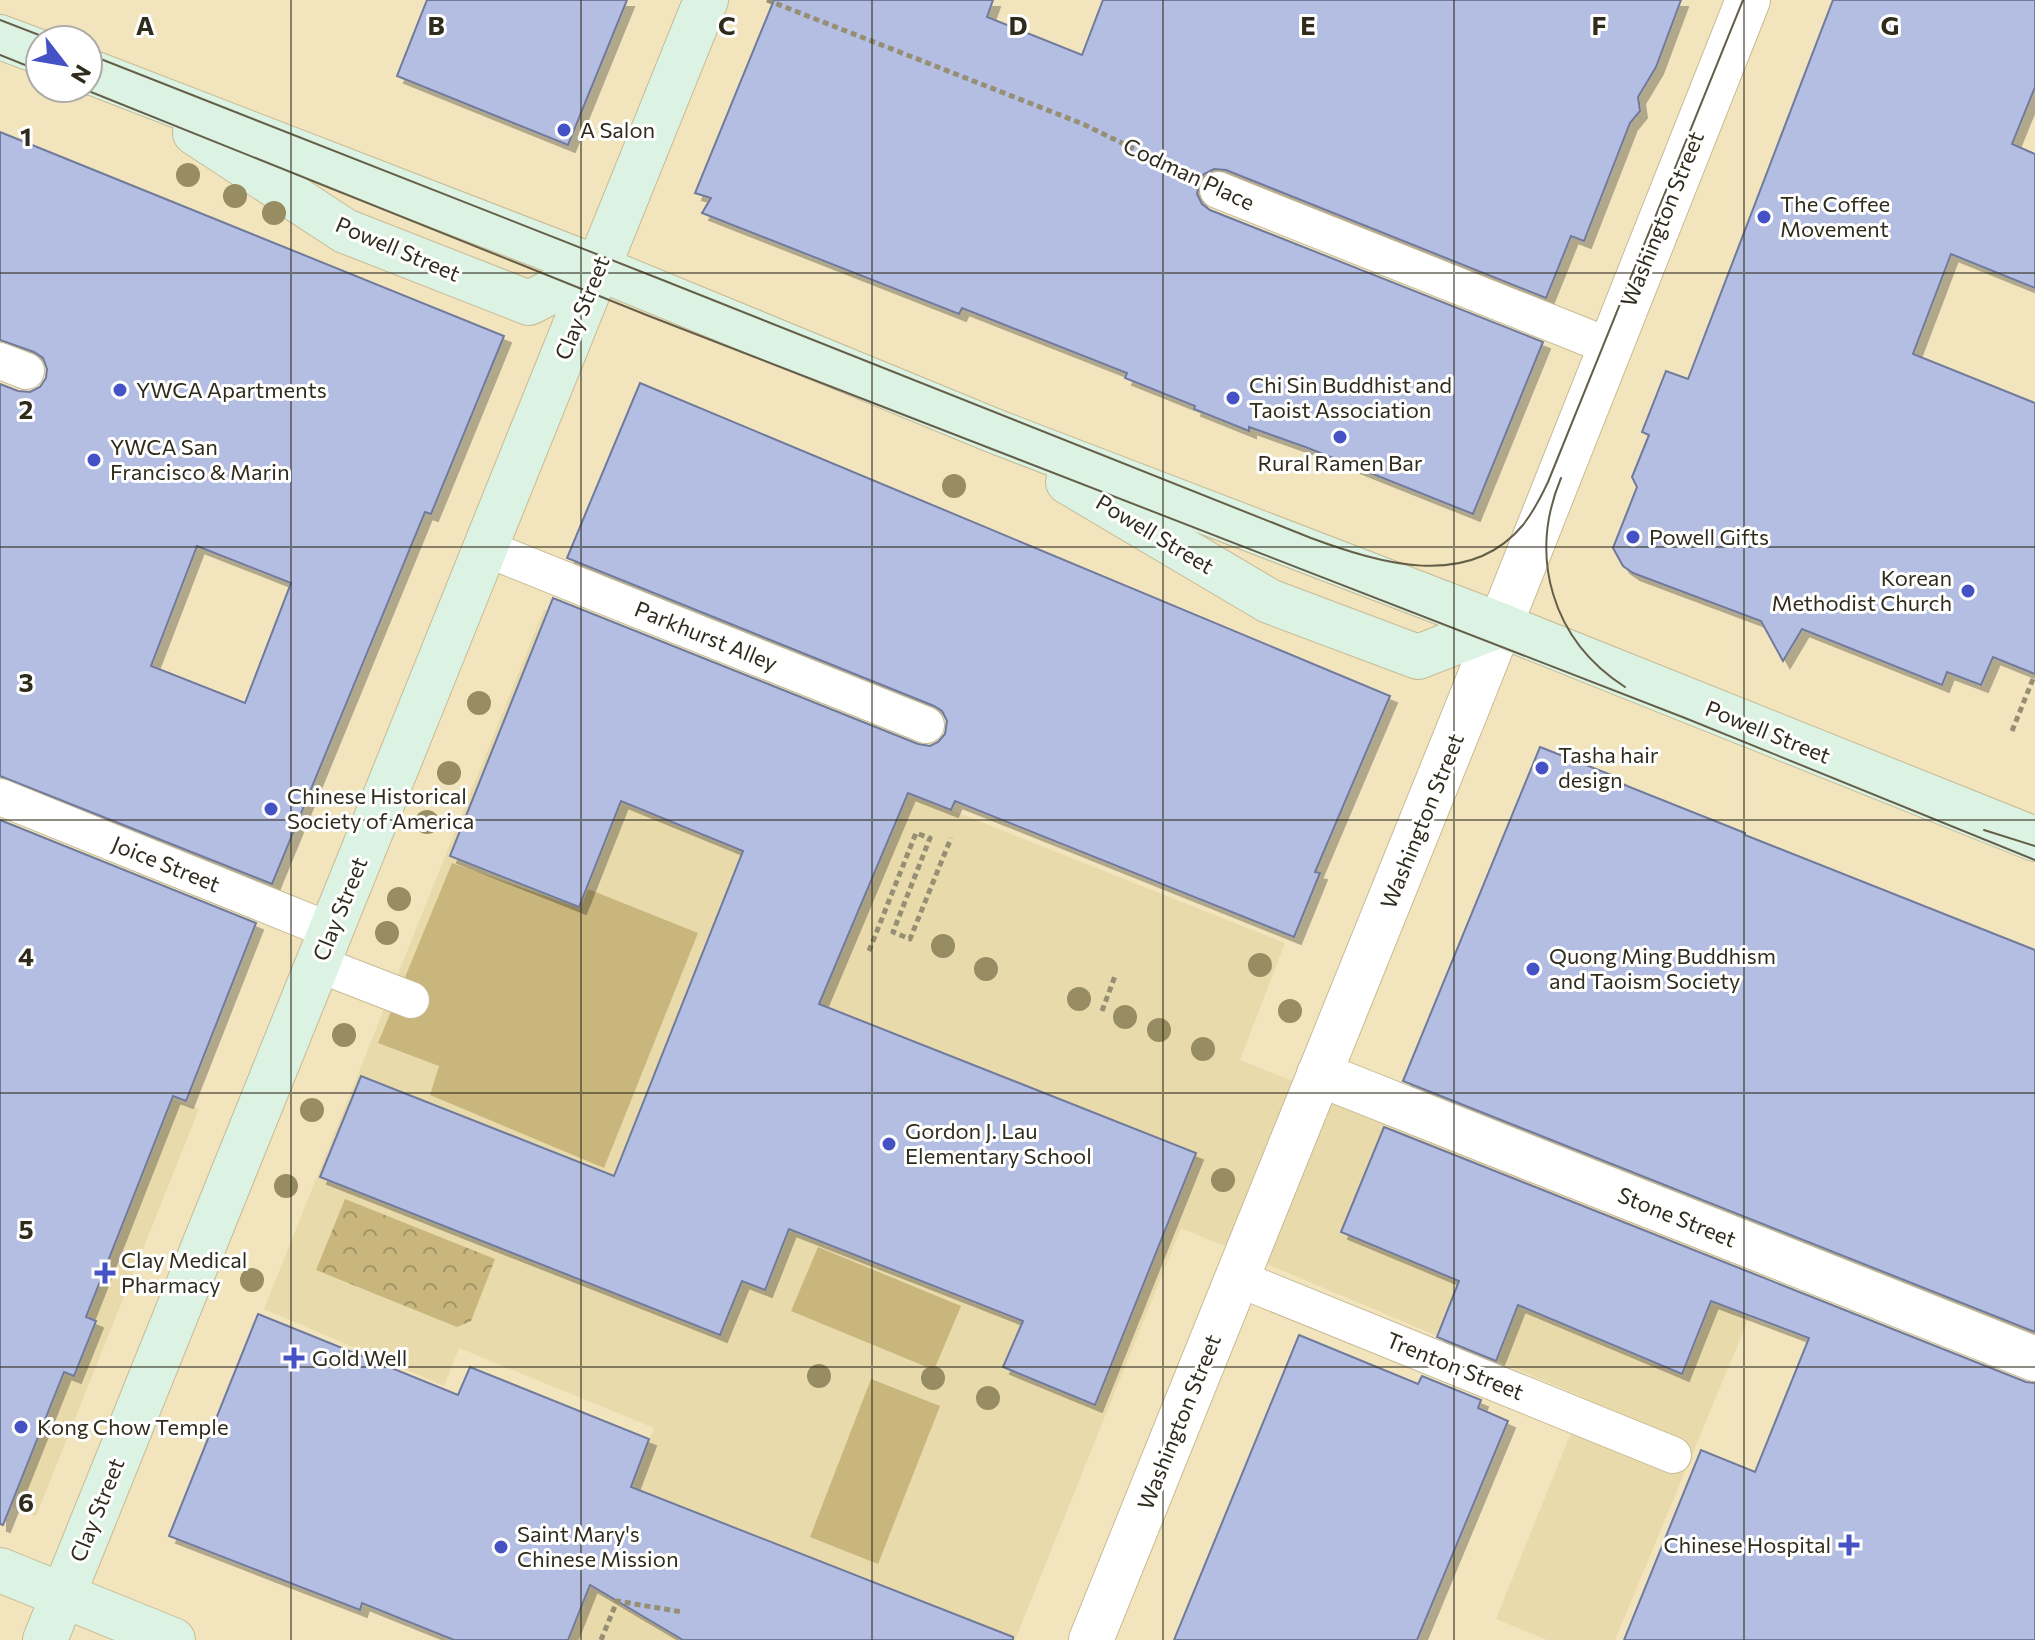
<svg xmlns="http://www.w3.org/2000/svg" width="2035" height="1640" font-family="Commissioner,sans-serif">
<defs>
<pattern id="park-crowns" width="20" height="18" patternUnits="userSpaceOnUse" patternTransform="scale(2)"><rect width="20" height="18" fill="#c8b67d"/><path d="M2 6a3 3 0 1 1 6 0M12 15a3 3 0 1 1 6 0" fill="none" stroke="#a39466"/></pattern>
<filter id="shadow"><feDropShadow dx="7" dy="7" stdDeviation="0" flood-color="#0004"/></filter>
</defs>
<rect width="100%" height="100%" fill="#f2e5be"/>
<!-- built -->
<g fill="#e9daac">
<polygon points="544,609 913,757 908,793 1285,943 1240,1060 1768,1272 1615,1640 1547,1640 1496,1619 1585,1398 1181,1228 1015,1640 568,1640 654,1428 459,1348 444,1386 264,1309"/>
<polygon points="0,1031 199,1109 36,1516 0,1503"/>
</g>
<!-- grass -->
<g fill="#c8b67d">
<polygon points="452,863 580,908 588,889 698,933 604,1168 430,1095 439,1066 378,1043"/>
<polygon points="818,1247 961,1306 934,1370 791,1311"/>
<polygon points="871,1379 940,1406 878,1564 810,1537"/>
</g>
<!-- park -->
<polygon fill="url(#park-crowns)" points="345,1199 495,1259 471,1321 457,1327 316,1270"/>
<!-- building -->
<g fill="#b4bee3" stroke="#707a9b" stroke-width="2" fill-rule="evenodd" filter="url(#shadow)">
<polygon points="427,0 627,0 568,145 397,76"/>
<polygon points="774,0 993,0 987,17 1082,55 1103,0 1681,0 1656,67 1638,97 1640,111 1630,123 1584,241 1571,236 1546,298 1226,170 1214,169 1204,174 1199,182 1197,194 1202,204 1210,210 1543,342 1473,514 1308,448 1249,427 1249,431 1194,409 1195,406 1125,378 1127,373 962,308 959,314 702,213 711,198 695,193"/>
<polygon points="1833,0 2035,0 2035,87 2012,144 2035,154 2035,288 1951,254 1913,354 2035,403 2035,674 1993,657 1981,685 1947,672 1942,685 1802,629 1783,661 1761,621 1633,573 1623,566 1613,548 1637,487 1632,477 1649,435 1642,432 1666,371 1688,379"/>
<path d="M0 132 504 336 431 514 425 512 272 884 0 776V384L18 391 30 392 40 387 46 378 47 369 43 358 34 352 0 340ZM197 546 291 583 245 703 151 666Z"/>
<polygon points="640,383 1390,696 1315,872 1320,873 1294,937 955,801 951,810 908,793 819,1004 1196,1153 1095,1405 1003,1367 1023,1321 789,1229 765,1290 742,1281 720,1335 320,1177 361,1076 614,1176 743,851 621,801 579,907 450,856 553,598 918,744 930,746 938,742 945,734 947,721 942,711 934,706 567,558"/>
<polygon points="1540,747 1619,778 1617,782 1745,833 1745,835 2035,950 2035,1332 1403,1081"/>
<polygon points="0,820 256,923 186,1101 173,1096 86,1317 96,1321 74,1376 64,1372 3,1525 0,1524"/>
<polygon points="1384,1127 2026,1382 2035,1383 2035,1640 1624,1640 1701,1450 1755,1472 1809,1338 1711,1301 1682,1374 1518,1305 1496,1361 1437,1337 1459,1281 1341,1232"/>
<polygon points="258,1314 458,1395 470,1367 649,1439 631,1487 1013,1637 1013,1640 683,1640 590,1585 568,1640 454,1640 362,1603 360,1610 169,1536"/>
<polygon points="1299,1335 1418,1384 1422,1376 1481,1400 1478,1408 1508,1421 1417,1640 1174,1640"/>
</g>
<g fill="none" stroke-linecap="round" stroke-linejoin="round">
<defs>
<g id="lane">
<polyline points="1218,190 1611,347"/>
<polyline points="0,361 26,371"/>
<polyline points="485,548 926,725"/>
<polyline points="0,797 331,931"/>
<polyline points="318,964 411,1000"/>
<polyline points="1237,1278 1673,1455"/>
</g>
<g id="street">
<polyline points="1319,1074 2035,1359"/>
<polyline points="1091,1640 1468,706 1748,0"/>
</g>
<g id="secondary">
<polyline points="0,37 40,52"/>
<polyline points="88,71 598,268 997,432 1500,625 2035,839"/>
<polyline points="195,133 345,231 529,303 598,268"/>
<polyline points="1068,482 1269,601 1418,657 1500,625"/>
<polyline points="0,1570 173,1640"/>
<polyline points="45,1640 706,0"/>
</g>
</defs>
<!-- lane casing -->
<use href="#lane" stroke="#c7bb95" stroke-width="38"/>
<!-- street casing -->
<use href="#street" stroke="#c7bb95" stroke-width="46"/>
<!-- secondary casing -->
<use href="#secondary" stroke="#c7bb95" stroke-width="46"/>
<!-- path -->
<g stroke="#978f73" stroke-width="5" stroke-dasharray="6 4" stroke-linecap="butt">
<polyline points="767,0 1083,124 1173,168"/>
<polyline points="2012,731 2035,674"/>
<polyline points="869,951 916,833 930,838 893,932 910,939 951,838"/>
<polyline points="1102,1011 1115,976"/>
<polyline points="601,1640 617,1601 682,1612"/>
</g>
<!-- lane -->
<use href="#lane" stroke="#fff" stroke-width="36"/>
<!-- street -->
<use href="#street" stroke="#fff" stroke-width="44"/>
<!-- secondary -->
<use href="#secondary" stroke="#dcf2e3" stroke-width="44"/>
<!-- tram -->
<g stroke="#655f49" stroke-width="2">
<polyline points="0,20 52,40"/>
<path d="M88 54C497 213 903 376 1311 538 1379 563 1468 591 1523 525 1533 512 1541 497 1548 482L1743 0"/>
<polyline points="0,55 40,71"/>
<polyline points="81,88 649,316 1685,718 2035,860"/>
<path d="M1561 478C1528 557 1552 640 1625 687"/>
<polyline points="1984,830 2035,846"/>
</g>
</g>
<!-- trees -->
<g fill="#988c62">
<circle cx="188" cy="175" r="12"/>
<circle cx="235" cy="196" r="12"/>
<circle cx="274" cy="213" r="12"/>
<circle cx="954" cy="486" r="12"/>
<circle cx="479" cy="703" r="12"/>
<circle cx="449" cy="773" r="12"/>
<circle cx="427" cy="822" r="12"/>
<circle cx="399" cy="899" r="12"/>
<circle cx="387" cy="933" r="12"/>
<circle cx="943" cy="946" r="12"/>
<circle cx="1260" cy="965" r="12"/>
<circle cx="986" cy="969" r="12"/>
<circle cx="1079" cy="999" r="12"/>
<circle cx="1290" cy="1011" r="12"/>
<circle cx="1125" cy="1017" r="12"/>
<circle cx="1159" cy="1030" r="12"/>
<circle cx="344" cy="1035" r="12"/>
<circle cx="1203" cy="1049" r="12"/>
<circle cx="312" cy="1110" r="12"/>
<circle cx="1223" cy="1180" r="12"/>
<circle cx="286" cy="1186" r="12"/>
<circle cx="252" cy="1280" r="12"/>
<circle cx="819" cy="1376" r="12"/>
<circle cx="933" cy="1378" r="12"/>
<circle cx="988" cy="1398" r="12"/>
</g>
<!-- grid -->
<path fill="none" stroke="#302c1d" stroke-width="2" stroke-opacity="0.55" d="M291 0V1640M581 0V1640M872 0V1640M1163 0V1640M1454 0V1640M1744 0V1640M0 273H2035M0 547H2035M0 820H2035M0 1093H2035M0 1367H2035"/>
<!-- markers -->
<g fill="#4452c6" stroke="#fff" stroke-width="3">
<circle cx="564" cy="130" r="8"/>
<circle cx="1764" cy="217" r="8"/>
<circle cx="120" cy="390" r="8"/>
<circle cx="1233" cy="398" r="8"/>
<circle cx="1340" cy="437" r="8"/>
<circle cx="94" cy="460" r="8"/>
<circle cx="1633" cy="537" r="8"/>
<circle cx="1968" cy="591" r="8"/>
<circle cx="1542" cy="768" r="8"/>
<circle cx="271" cy="809" r="8"/>
<circle cx="1533" cy="969" r="8"/>
<circle cx="889" cy="1144" r="8"/>
<path d="M101 1261h8v8h8v8h-8v8h-8v-8h-8v-8h8z"/>
<path d="M290 1346h8v8h8v8h-8v8h-8v-8h-8v-8h8z"/>
<circle cx="21" cy="1427" r="8"/>
<path d="M1845 1533h8v8h8v8h-8v8h-8v-8h-8v-8h8z"/>
<circle cx="501" cy="1547" r="8"/>
</g>
<g text-anchor="middle" stroke-width="6" stroke-linejoin="round" paint-order="stroke">
<!-- poi labels -->
<g font-size="22" fill="#302c1d" stroke="#fff" text-anchor="start">
<text x="580" y="138">A Salon</text>
<text x="1780" y="212">The Coffee<tspan x="1780" dy="25">Movement</tspan></text>
<text x="1249" y="393">Chi Sin Buddhist and<tspan x="1249" dy="25">Taoist Association</tspan></text>
<text x="136" y="398">YWCA Apartments</text>
<text x="110" y="455">YWCA San<tspan x="110" dy="25">Francisco &amp; Marin</tspan></text>
<text x="1340" y="471" text-anchor="middle">Rural Ramen Bar</text>
<text x="1649" y="545">Powell Gifts</text>
<text x="1952" y="586" text-anchor="end">Korean<tspan x="1952" dy="25">Methodist Church</tspan></text>
<text x="1558" y="763">Tasha hair<tspan x="1558" dy="25">design</tspan></text>
<text x="287" y="804">Chinese Historical<tspan x="287" dy="25">Society of America</tspan></text>
<text x="1549" y="964">Quong Ming Buddhism<tspan x="1549" dy="25">and Taoism Society</tspan></text>
<text x="905" y="1139">Gordon J. Lau<tspan x="905" dy="25">Elementary School</tspan></text>
<text x="121" y="1268">Clay Medical<tspan x="121" dy="25">Pharmacy</tspan></text>
<text x="312" y="1366">Gold Well</text>
<text x="37" y="1435">Kong Chow Temple</text>
<text x="517" y="1542">Saint Mary's<tspan x="517" dy="25">Chinese Mission</tspan></text>
<text x="1831" y="1553" text-anchor="end">Chinese Hospital</text>
</g>
<!-- street labels -->
<g font-size="22" fill="#302c1d" stroke="#fff">
<text transform="translate(1189 174) rotate(25)" y="8">Codman Place</text>
<text transform="translate(1662 219) rotate(-68)" y="8">Washington Street</text>
<text transform="translate(398 249) rotate(23)" y="8">Powell Street</text>
<text transform="translate(582 308) rotate(-68)" y="8">Clay Street</text>
<text transform="translate(1155 534) rotate(31)" y="8">Powell Street</text>
<text transform="translate(706 636) rotate(22)" y="8">Parkhurst Alley</text>
<text transform="translate(1768 732) rotate(22)" y="8">Powell Street</text>
<text transform="translate(1422 821) rotate(-68)" y="8">Washington Street</text>
<text transform="translate(166 864) rotate(22)" y="8">Joice Street</text>
<text transform="translate(340 909) rotate(-68)" y="8">Clay Street</text>
<text transform="translate(1677 1217) rotate(22)" y="8">Stone Street</text>
<text transform="translate(1455 1366) rotate(22)" y="8">Trenton Street</text>
<text transform="translate(1179 1422) rotate(-68)" y="8">Washington Street</text>
<text transform="translate(97 1510) rotate(-68)" y="8">Clay Street</text>
</g>
</g>
<g font-size="26" text-anchor="middle" font-weight="bold" fill="#302c1d" stroke="#fff" stroke-width="6" stroke-linejoin="round" paint-order="stroke">
<text x="145" y="35">A</text>
<text x="436" y="35">B</text>
<text x="727" y="35">C</text>
<text x="1018" y="35">D</text>
<text x="1308" y="35">E</text>
<text x="1599" y="35">F</text>
<text x="1890" y="35">G</text>
<text x="26" y="146">1</text>
<text x="26" y="419">2</text>
<text x="26" y="692">3</text>
<text x="26" y="966">4</text>
<text x="26" y="1239">5</text>
<text x="26" y="1512">6</text>
</g>
<!-- north arrow -->
<g transform="translate(64 64) rotate(121)"><circle r="38" fill="#ffffff" stroke="#acaba5" stroke-width="2"/>
<path d="M0-6L14 30L0 20L-14 30Z" fill="#4452c6"/>
<text y="-12" font-size="22" font-weight="bold" text-anchor="middle" fill="#302c1d">N</text>
</g>
</svg>
